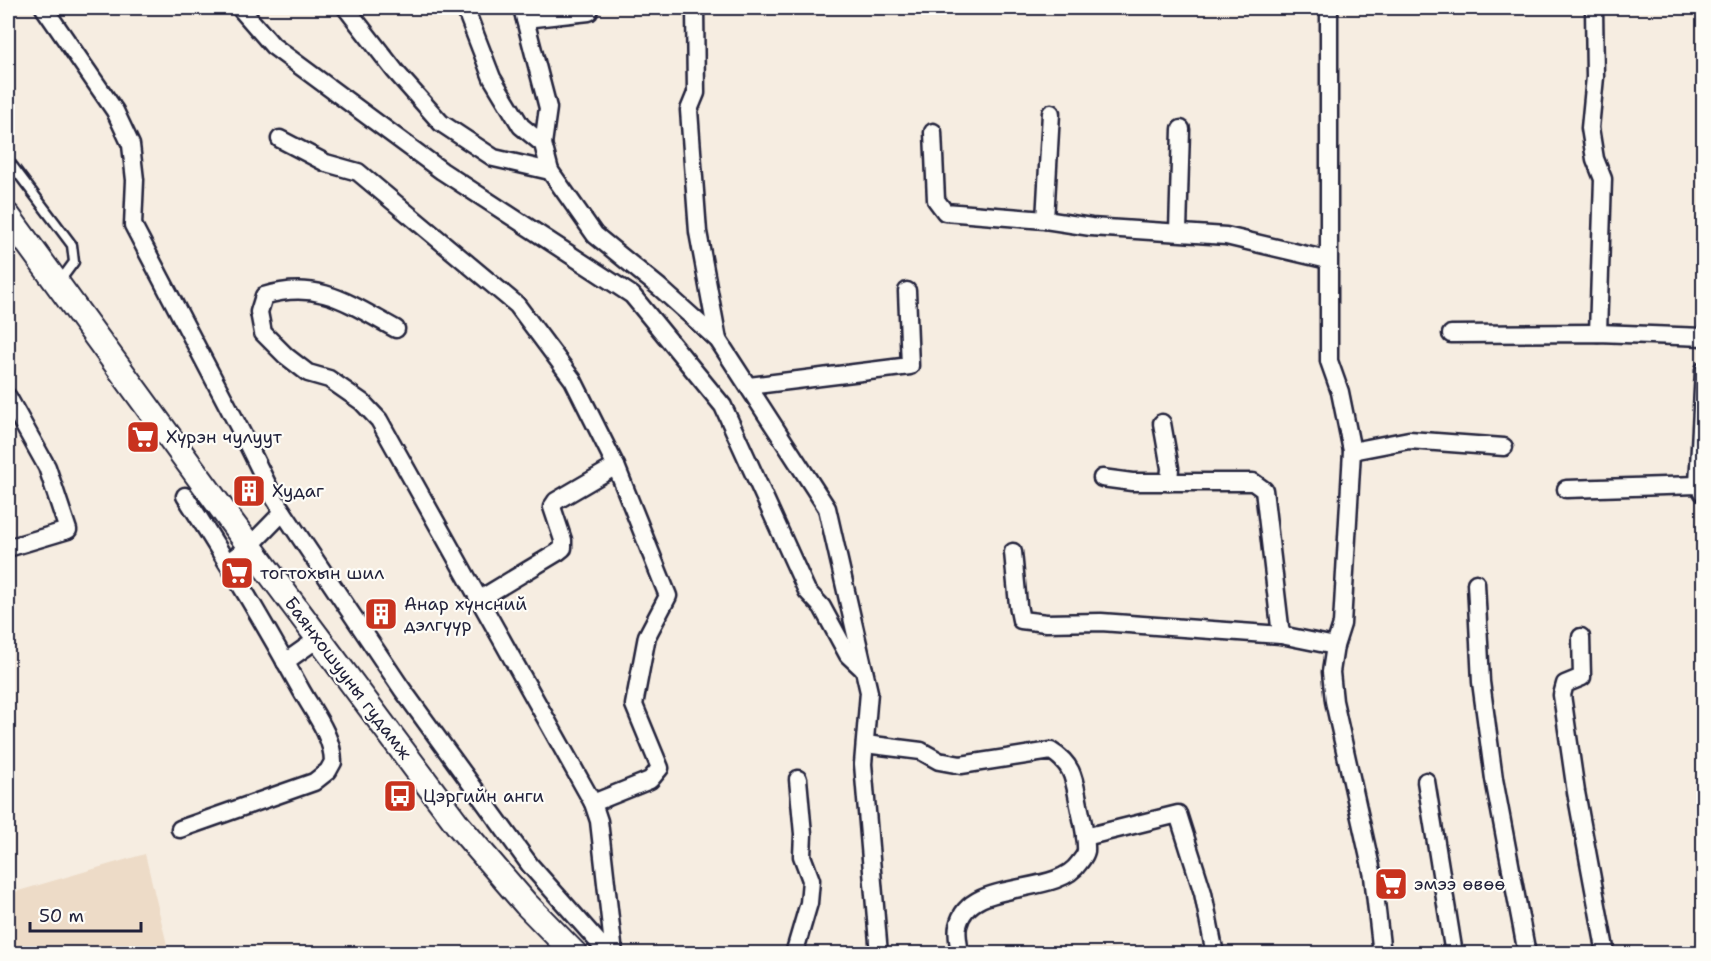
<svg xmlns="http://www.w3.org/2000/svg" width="1711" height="961" font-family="'Shantell Sans',sans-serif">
<rect width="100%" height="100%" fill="#f6ede1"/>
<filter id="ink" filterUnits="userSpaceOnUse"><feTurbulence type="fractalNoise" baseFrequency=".0167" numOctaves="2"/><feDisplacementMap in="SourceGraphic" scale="12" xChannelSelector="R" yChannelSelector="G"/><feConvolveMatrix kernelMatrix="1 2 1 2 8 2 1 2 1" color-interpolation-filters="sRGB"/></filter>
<g filter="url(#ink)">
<!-- built -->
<polygon fill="#eddbc7" points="145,854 169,953 8,953 8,894"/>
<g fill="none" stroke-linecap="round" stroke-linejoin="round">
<defs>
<polyline id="service" points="8,160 72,245 74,262 60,281"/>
<g id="minor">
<polyline points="44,8 115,111 131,145 135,180 133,225 244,437 274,498 283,512 250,546 228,562"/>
<polyline points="240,8 273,46 442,171 632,295 723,406 807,591 822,607 848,655 864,670"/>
<polyline points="346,8 395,71 441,123 494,158 550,171 595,235 659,287 718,340 827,508 869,692 863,764 879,954"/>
<polyline points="465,8 492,78 521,126 543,144 550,171"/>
<polyline points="522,8 548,108 543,144"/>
<polyline points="695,8 696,93 689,110 698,232 718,340"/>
<polyline points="1329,8 1329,361 1340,392 1352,451 1342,624 1335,646 1331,672 1334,701 1373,876 1382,954"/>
<polyline points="1594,8 1595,77 1590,128 1595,159 1603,179 1598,333"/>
<polyline points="525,19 589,12"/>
<polyline points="933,132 936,200 945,212 1045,220 1091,227 1226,236 1328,260"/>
<polyline points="280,139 326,163 358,172 517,305 573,380 616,466 668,596 647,636 634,705 660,768 650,780 593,803"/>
<polyline points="1045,220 1051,113"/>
<polyline points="1178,231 1181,129"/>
<path d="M396 329C350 304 318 279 264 296L259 312 263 333 286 356 308 373 329 379 362 402 379 420 593 803 599 821 614 954"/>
<polyline points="1451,334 1598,333 1704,337"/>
<polyline points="749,386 910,366 907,291"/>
<polyline points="8,397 47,467 68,530 8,548"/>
<polyline points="1162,423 1170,468 1169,482"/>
<polyline points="1352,451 1409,440 1504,447"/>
<polyline points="1102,478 1132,482 1253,482 1264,490 1281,635"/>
<polyline points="1566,489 1698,485"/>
<polyline points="1703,493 1698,485 1704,370"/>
<polyline points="283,512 402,689 530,865 609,954"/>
<polyline points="1013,552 1018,605 1021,620 1046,623 1101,622 1281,635 1335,646"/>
<polyline points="1476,583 1481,682 1494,779 1527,954"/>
<polyline points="480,599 558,552 563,548 563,540 552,507 556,501 616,466"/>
<polyline points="1581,637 1582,677 1565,684 1562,695 1576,792 1606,954"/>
<polyline points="285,662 319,638"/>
<path d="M865 744 921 751 939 761 961 765 1051 751C1074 765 1074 780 1079 805 1082 820 1087 836 1086 851 1085 856 1082 859 1079 863 1056 898 968 877 958 926 956 934 959 945 960 954"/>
<polyline points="1426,781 1454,954"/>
<path d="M180 829 314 782 328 771 333 762C333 736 312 710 300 688 264 623 226 559 185 496"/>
<polyline points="1085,837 1178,814 1203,893 1215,954"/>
<polyline points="794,954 809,903 811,880 802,856 803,834 798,779"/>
</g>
<polyline id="secondary" points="8,216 233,524 458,825 526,904 575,954"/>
</defs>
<!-- service casing -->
<use href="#service" stroke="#22223b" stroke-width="13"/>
<!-- minor casing -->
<use href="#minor" stroke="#22223b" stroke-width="21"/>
<!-- secondary casing -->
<use href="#secondary" stroke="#22223b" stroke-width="28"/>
<!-- service -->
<use href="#service" stroke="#fdfcf7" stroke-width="8"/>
<!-- minor -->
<use href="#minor" stroke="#fdfcf7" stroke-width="16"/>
<!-- secondary -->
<use href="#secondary" stroke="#fdfcf7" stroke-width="24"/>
</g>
</g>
<!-- icons -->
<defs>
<symbol id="supermarket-square" viewBox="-11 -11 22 22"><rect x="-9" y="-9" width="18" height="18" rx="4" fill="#c8321e" stroke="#fdfcf7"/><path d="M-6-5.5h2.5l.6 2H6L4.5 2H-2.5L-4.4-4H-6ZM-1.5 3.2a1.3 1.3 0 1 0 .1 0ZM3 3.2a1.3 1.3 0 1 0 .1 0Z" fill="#fff"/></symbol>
<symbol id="building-square" viewBox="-11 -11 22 22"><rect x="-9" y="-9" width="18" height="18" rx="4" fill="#c8321e" stroke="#fdfcf7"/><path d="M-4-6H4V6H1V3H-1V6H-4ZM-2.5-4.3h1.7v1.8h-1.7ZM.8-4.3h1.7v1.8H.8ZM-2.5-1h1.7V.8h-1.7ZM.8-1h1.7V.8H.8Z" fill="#fff"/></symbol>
<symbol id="bus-square" viewBox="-11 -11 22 22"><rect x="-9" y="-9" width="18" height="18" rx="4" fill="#c8321e" stroke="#fdfcf7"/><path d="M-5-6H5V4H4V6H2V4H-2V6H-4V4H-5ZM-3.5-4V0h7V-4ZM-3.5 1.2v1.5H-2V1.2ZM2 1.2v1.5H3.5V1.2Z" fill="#fff"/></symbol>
</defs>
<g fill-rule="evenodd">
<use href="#supermarket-square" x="124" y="418" width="38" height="38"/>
<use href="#building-square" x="230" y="472" width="38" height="38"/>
<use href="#supermarket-square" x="218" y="554" width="38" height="38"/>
<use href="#building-square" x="362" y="595" width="38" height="38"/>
<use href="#bus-square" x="381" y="777" width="38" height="38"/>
<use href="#supermarket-square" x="1372" y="865" width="38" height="38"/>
</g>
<g text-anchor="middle" stroke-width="4.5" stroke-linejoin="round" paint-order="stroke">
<!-- poi labels -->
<g font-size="18" fill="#22223b" stroke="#fdfcf7" text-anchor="start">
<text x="166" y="443">Хүрэн чулуут</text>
<text x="272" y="497">Худаг</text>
<text x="260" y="579">тогтохын шил</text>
<text x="404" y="610">Анар хүнсний<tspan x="404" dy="21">дэлгүүр</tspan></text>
<text x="423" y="802">Цэргийн анги</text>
<text x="1414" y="890">эмээ өвөө</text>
</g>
<!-- street labels -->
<g font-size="18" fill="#22223b" stroke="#fdfcf7">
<text transform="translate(348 678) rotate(53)" y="6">Баянхошууны гудамж</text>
</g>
</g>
<!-- margin -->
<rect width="1711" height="961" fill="none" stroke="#fdfcf7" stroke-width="30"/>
<rect x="15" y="15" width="1681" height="931" fill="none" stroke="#22223b" stroke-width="2" filter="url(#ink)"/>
<!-- scale -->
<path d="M30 922v9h111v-9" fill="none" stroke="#22223b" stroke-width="3"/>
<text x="39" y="922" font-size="18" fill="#22223b" stroke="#fdfcf7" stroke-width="4.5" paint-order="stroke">50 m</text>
</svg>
